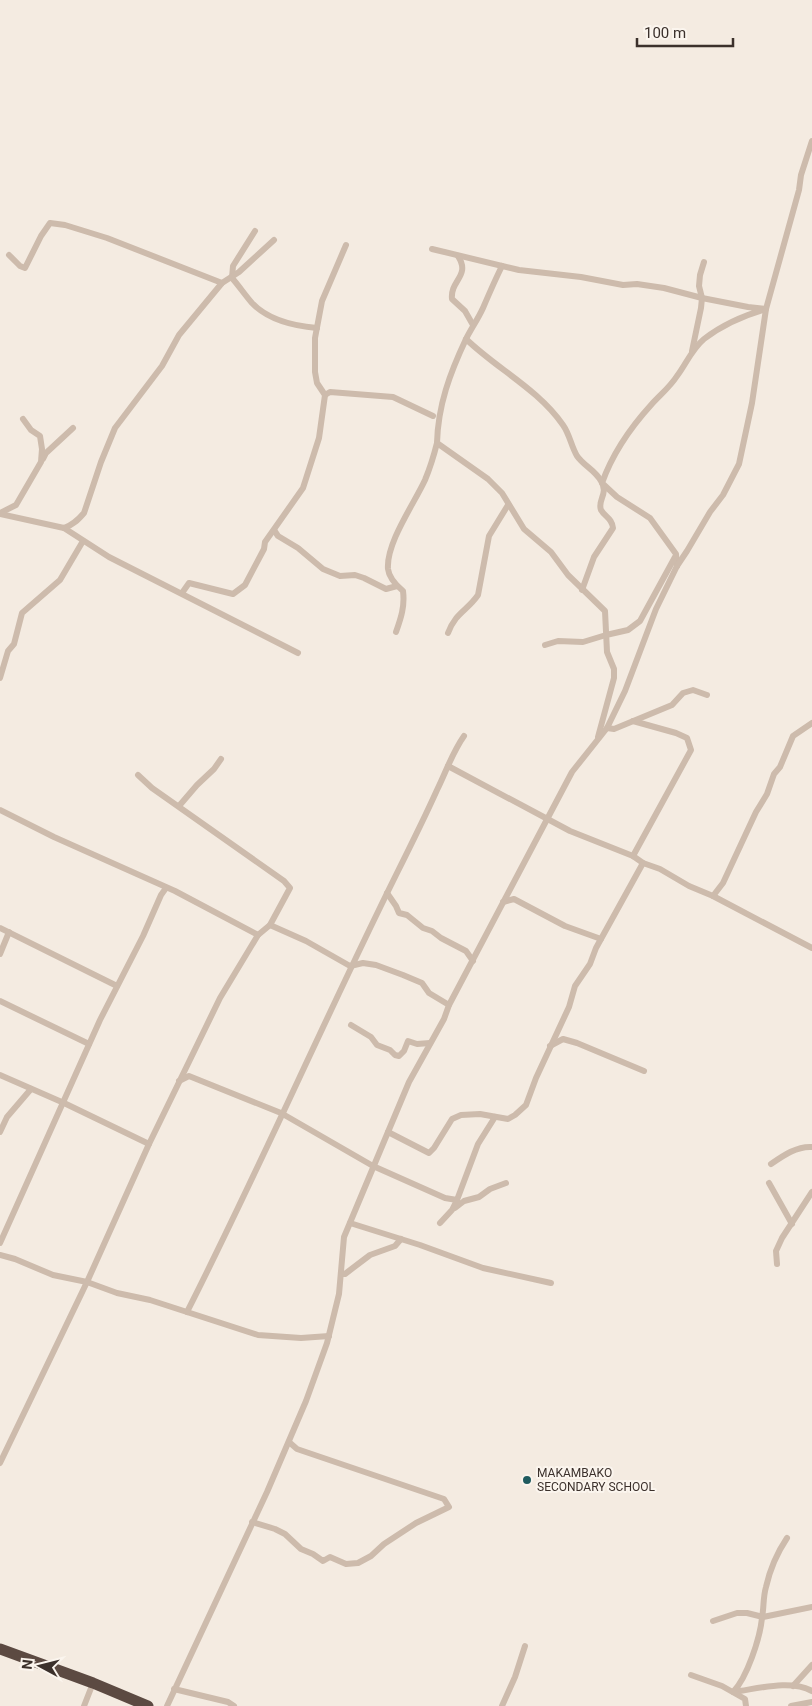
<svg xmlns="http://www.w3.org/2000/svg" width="812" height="1706" font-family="Roboto,sans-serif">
<rect width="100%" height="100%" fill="#f4ebe1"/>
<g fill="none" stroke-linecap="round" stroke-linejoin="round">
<!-- street -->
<g stroke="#cdbbac" stroke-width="6">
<path d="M255 231 233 266 232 278C239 286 245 295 252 303 268 320 294 326 317 328"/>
<path d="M432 249 519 270 581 277 623 285 637 284 664 288 702 298 748 307 766 309C745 315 722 325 704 339 692 349 686 364 677 376 670 387 660 395 651 405 631 427 612 455 602 483L617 497 650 518 676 554 677 566"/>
<polyline points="9,255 20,266 25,268 41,236 50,223 65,225 107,238 222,283"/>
<path d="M458 256C471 276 450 280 452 299L465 311 473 325"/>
<path d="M502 266C495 280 489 294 483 308 478 319 471 329 466 339 450 373 438 405 437 443L488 479 502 493 524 529 551 552 568 575 605 611 607 652 614 669V678L598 737"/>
<path d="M466 339C497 369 538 389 563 425 570 435 571 446 577 456 584 466 595 470 601 481 609 494 597 500 601 510 605 517 612 518 613 528L594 557 582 590"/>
<polyline points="692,351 701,308 702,298 699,286 700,275 704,262"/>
<polyline points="325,395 330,392 393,397 433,416"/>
<polyline points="43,459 46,453 73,428"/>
<polyline points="0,513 16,505 41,462 42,449 40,436 31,430 23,419"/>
<path d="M0 514 64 528C73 525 78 520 84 513L101 462 115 428 162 366 179 335 222 283 239 272 274 240"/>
<polyline points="64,528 109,557 298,653"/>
<polyline points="274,530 278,536 298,548 323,569 340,576 355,575 364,578 386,589 397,586"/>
<polyline points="182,593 189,583 233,594 245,585 264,549 265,542 303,488 319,438 325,395 317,383 315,372 315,338 322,301 346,245"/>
<path d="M396 632C401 618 405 606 403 591 397 586 389 578 388 569 386 543 414 504 425 480 430 468 434 455 437 443"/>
<path d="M448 633C456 612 467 611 478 595L489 536 508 505"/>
<polyline points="545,645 558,641 583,642 606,635 628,630 640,621 675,557"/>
<polyline points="0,678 8,651 14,644 22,613 60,580 83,541"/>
<polyline points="633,721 676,733 687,738 691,750 633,856"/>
<polyline points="607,728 614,729 672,705 683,693 693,690 707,695"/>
<polyline points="448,766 570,831 633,856 643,863"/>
<polyline points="138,775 152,788 284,881 290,888 270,925 258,935 220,998 149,1144"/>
<polyline points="179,806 197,785 214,769 221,759"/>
<polyline points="0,810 54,837 175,891 258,935"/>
<polyline points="387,893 396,906 399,913 407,915 423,928 432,931 441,938 466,951 473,961"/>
<polyline points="713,896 812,948"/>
<polyline points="503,902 514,899 565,926 601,939"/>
<polyline points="270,925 306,941 350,966 363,963 376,965 403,975 422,983 429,993 449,1005"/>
<polyline points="0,928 117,986"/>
<polyline points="0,954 9,932"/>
<polyline points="0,1001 89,1044"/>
<polyline points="351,1025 371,1037 377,1045 390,1050 395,1055 399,1056 404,1051 408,1041 417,1044 430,1043"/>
<polyline points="550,1046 563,1039 577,1043 644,1071"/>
<polyline points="0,1075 64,1103 149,1144 87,1282 0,1463"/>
<polyline points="179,1081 189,1076 281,1113 373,1166 445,1198 457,1200"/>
<polyline points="0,1132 7,1117 31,1089"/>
<polyline points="388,1132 409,1082 444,1019 449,1005 572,772 607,728 625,691 656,609 677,566 687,551 710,512 723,495 739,464 752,403 766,309 799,190 801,175 812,141"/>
<path d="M771 1164C784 1155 797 1146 812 1147"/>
<polyline points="769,1183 792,1224"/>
<polyline points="455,1208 464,1201 479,1197 490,1189 506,1183"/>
<polyline points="350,1223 420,1245 483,1268 551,1283"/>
<polyline points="440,1223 452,1210 457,1200 478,1144 495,1117"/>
<polyline points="0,1243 100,1020 143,936 161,895 166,888"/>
<polyline points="0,1255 15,1259 53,1275 87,1282 117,1293 150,1300 258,1335 301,1338 329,1336"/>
<polyline points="777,1264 776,1251 782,1238 812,1192"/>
<polyline points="341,1274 345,1274 370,1255 395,1246 401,1239"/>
<path d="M187 1312C260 1168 324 1020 396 875 410 847 424 819 437 790 446 772 452 753 464 736"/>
<polyline points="252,1522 275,1529 285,1534 301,1549 313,1554 323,1561 330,1557 346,1564 358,1563 371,1556 384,1544 416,1523 449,1507 444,1499 297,1449 289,1442"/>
<path d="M787 1538C777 1553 770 1569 766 1587 763 1597 764 1607 762 1618 760 1638 747 1678 733 1692 757 1689 790 1679 812 1691"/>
<polyline points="713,1621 737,1613 747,1613 763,1617 812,1607"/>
<polyline points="691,1675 722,1686 745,1699 746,1706"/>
<polyline points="793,1686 812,1665"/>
<polyline points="174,1689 228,1702 234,1706"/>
<polyline points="84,1706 93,1683"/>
<polyline points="167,1706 267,1492 306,1401 327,1343 339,1294 344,1237 388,1132 429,1153 434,1148 452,1119 461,1115 480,1114 508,1119 515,1115 526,1105 536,1078 569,1007 575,986 590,964 596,948 643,863 660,869 689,886 713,896 723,883 756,812 767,794 774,774 780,767 793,736 812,723"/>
<polyline points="502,1706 515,1677 525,1646"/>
<polyline points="791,1706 812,1702"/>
</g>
<!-- highway -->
<polyline stroke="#5c4a42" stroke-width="11" points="0,1649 93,1683 148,1706"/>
</g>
<!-- markers -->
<circle fill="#1f5a5e" stroke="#fbf5ee" stroke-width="2" cx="527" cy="1480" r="5"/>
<g text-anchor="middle" stroke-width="4" stroke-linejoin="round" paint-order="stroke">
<!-- poi labels -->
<g font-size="12" fill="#3b302b" stroke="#fbf5ee" text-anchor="start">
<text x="537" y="1477">MAKAMBAKO<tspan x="537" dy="14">SECONDARY SCHOOL</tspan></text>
</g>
</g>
<!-- north arrow -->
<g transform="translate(40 1666) rotate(277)" stroke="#fbf5ee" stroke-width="4" paint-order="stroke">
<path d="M0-4L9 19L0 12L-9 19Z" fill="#3b302b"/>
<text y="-8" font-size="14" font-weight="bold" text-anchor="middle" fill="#3b302b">N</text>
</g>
<!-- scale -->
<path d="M637 38v8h96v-8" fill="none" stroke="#3b302b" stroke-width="2.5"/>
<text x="644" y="38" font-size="15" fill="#3b302b" stroke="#fbf5ee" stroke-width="4" paint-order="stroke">100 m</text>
</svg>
